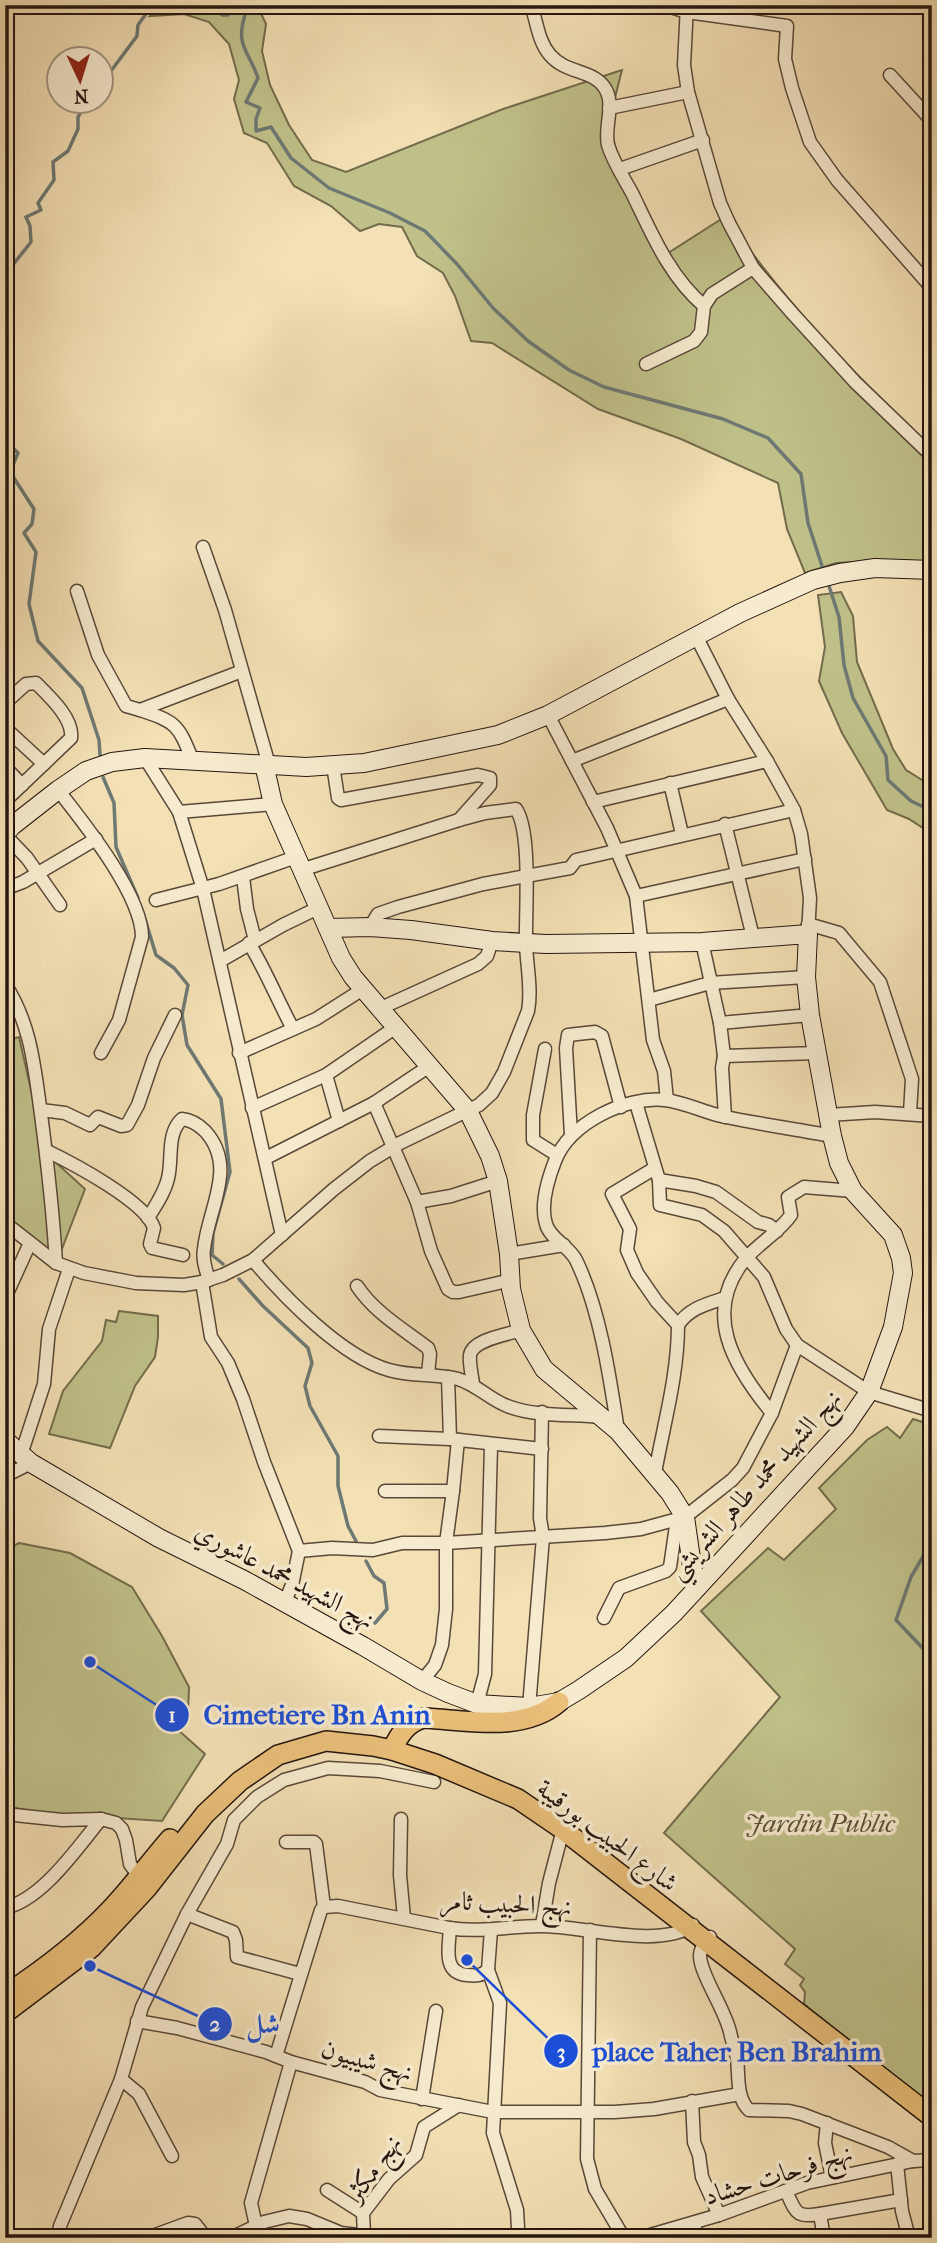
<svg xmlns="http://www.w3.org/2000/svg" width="937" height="2243" font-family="'IM FELL French Canon',Amiri,serif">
<rect width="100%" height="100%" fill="#f3e0b5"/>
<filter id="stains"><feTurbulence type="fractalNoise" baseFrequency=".00286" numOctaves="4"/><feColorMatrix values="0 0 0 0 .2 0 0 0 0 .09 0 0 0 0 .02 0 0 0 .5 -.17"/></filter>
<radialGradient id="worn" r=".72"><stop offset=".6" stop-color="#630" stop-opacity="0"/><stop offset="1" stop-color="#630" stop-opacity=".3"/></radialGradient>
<!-- green -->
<g fill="#c0c18a" stroke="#736c4c" stroke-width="2">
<path d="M160 5H257L266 24 262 51 270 85 289 125 312 160 346 172 503 109 622 70 609 121 623 178 668 253 726 216C784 303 858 377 932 450V564L868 561 836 563 805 573 787 529 778 483 681 439 598 409 492 343 471 341 455 296 443 273 417 256 402 227 379 224 360 231 331 206 294 186 267 143 244 133 234 99 239 80 229 44 209 22 184 14 150 16Z"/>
<polygon points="841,592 853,616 857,662 893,749 906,770 932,786 932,834 909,819 887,810 842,733 819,681 825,647 818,595"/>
<polygon points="19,1037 36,1112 40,1148 85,1189 58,1259 5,1225 5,1041"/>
<polygon points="119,1311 158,1316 158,1337 155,1357 135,1386 110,1448 49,1434 63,1391 102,1341 106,1320 116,1322"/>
<polygon points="913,1419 932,1425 932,2107 804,2004 805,1992 800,1985 804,1979 785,1964 795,1949 664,1833 780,1697 701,1611 768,1548 784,1560 836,1509 819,1488 867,1440 887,1427 900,1438"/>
<polygon points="19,1543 70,1553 132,1587 162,1636 189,1687 188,1715 177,1729 205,1754 162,1821 41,1813 5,1806 5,1550"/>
</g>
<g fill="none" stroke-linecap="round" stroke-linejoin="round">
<!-- stream -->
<g stroke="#6e7973" stroke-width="3.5">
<polyline points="219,5 222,15 228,15 235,5"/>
<path d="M241 5 245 15C235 46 249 51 258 78L246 102 260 108 256 119V131L271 127 291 158 329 188 390 213 425 231 457 264 493 308 528 341 569 370 604 387 723 419 768 438 801 474 808 523 824 572"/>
<polyline points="102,83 137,36 138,25 148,11 160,5"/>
<polyline points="5,319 6,316 13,314 12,266 31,242 30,226 26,217 41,210 38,203 54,180 53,162 68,151 78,129 78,117 87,102"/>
<polyline points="5,326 9,335 5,335"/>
<polyline points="5,440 18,453 10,472 34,509 32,524 24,533 36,552 29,604 38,641 82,688 99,740 100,755"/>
<polyline points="828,583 839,617 844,665 853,698 886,756 888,780 911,801 932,811"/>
<polyline points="103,777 114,803 116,847 138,898"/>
<polyline points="145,919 156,955 174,968 188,985 182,1015 187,1045 221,1099 230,1172 213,1233 212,1255 223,1264"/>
<polyline points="239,1279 263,1306 308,1348 312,1363 305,1386 310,1406 338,1456 338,1486 348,1526 356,1541"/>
<polyline points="932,1467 929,1471 932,1501"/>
<polyline points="932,1541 911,1577 896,1620 932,1658"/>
<polyline points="366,1561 374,1576 384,1583 387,1609 375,1623"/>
</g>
<defs>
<g id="street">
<path d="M531 5C537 22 538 41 550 55 567 75 597 69 607 92 614 108 604 128 608 145 613 162 624 178 632 193 652 234 669 276 704 306"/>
<polyline points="664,5 687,12 787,26 785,59 792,88 810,142 837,180 932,288"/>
<polyline points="687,5 684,65 688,92 720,203 729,223 753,268 793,314 855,382 932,456"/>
<polyline points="890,75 932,121"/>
<polyline points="609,108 688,92"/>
<polyline points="620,169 703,140"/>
<polyline points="646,364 694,341 701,332 704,306 712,294 753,268"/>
<polyline points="203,547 225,610 269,765"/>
<polyline points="77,591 98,655 126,706 140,710 242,671"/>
<polyline points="696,636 728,699"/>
<path d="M5 703 26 684 36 683C49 696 74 719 71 738L5 801"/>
<path d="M140 710C176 722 178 724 192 759"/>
<polyline points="548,715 607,828 636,896 653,1040 664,1071 667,1100"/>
<polyline points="5,728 44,764"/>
<polyline points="145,758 179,812 203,889 282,1235"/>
<polyline points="572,761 728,699 767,761 794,810 801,834 810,898 808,934"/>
<polyline points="333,765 338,798 341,800 478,775 490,778 490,785 459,820"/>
<polyline points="5,767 22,785"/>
<polyline points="670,783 682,834"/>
<path d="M58 790C84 823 142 895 142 937L119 1020 101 1053"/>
<polyline points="593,802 767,761"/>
<polyline points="179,812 273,804"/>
<polyline points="725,824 753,937"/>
<polyline points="5,835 27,858 60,905"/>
<polyline points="243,877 247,909 255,940"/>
<polyline points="5,889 23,882 96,839"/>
<polyline points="636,896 805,859"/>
<polyline points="156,900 219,884 296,857"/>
<polyline points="808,924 839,933 880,982 912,1079 910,1113"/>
<polyline points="370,927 378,914 398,907 483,884 570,868 576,860 794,810"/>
<polyline points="702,942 720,1023 724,1056 818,1053"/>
<path d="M249 943C266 971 278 1001 293 1029"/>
<polyline points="220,961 283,925 318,908"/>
<path d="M5 984C30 1023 34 1063 40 1107 47 1159 53 1211 56 1263"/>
<polyline points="649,1000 710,983 806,977"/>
<polyline points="381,1008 478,964 487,956 492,941"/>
<polyline points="720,1023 810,1015"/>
<polyline points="545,1049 533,1115 533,1140 557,1155"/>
<polyline points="239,1053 316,1019 363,989"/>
<polyline points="724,1056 722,1068 725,1117"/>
<polyline points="326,1075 339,1121"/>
<polyline points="374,1103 417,1202 431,1251 448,1289 453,1292 459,1292 511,1280"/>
<polyline points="636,1103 659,1180 660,1205 702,1215 724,1231 764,1277 786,1329 797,1345 869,1392 932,1411"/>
<polyline points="252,1108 326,1075 396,1027"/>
<polyline points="41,1110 65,1113 90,1125 98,1117 121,1126 127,1125 138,1105 154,1058 175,1015"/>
<polyline points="828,1115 875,1112 932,1116"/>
<polyline points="571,1135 566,1048 568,1035 595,1032 602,1036 621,1107"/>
<path d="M47 1151C72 1163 146 1202 154 1228L150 1244 152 1248 183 1255"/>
<polyline points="266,1158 374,1103 431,1065"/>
<path d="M655 1168 612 1194 630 1229 627 1250 637 1273 657 1302 678 1325C678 1375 664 1423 655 1473"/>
<polyline points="659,1180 696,1186 716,1192 758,1222 769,1225 777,1231"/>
<polyline points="417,1202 451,1196 498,1181"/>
<path d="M148 1218C156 1205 165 1192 168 1178 173 1159 166 1134 182 1119 191 1120 198 1124 205 1131 238 1167 208 1208 204 1249 202 1260 206 1270 209 1280"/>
<path d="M5 1223 56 1263 84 1273 136 1283 184 1285 202 1282 223 1275 253 1260 334 1189 370 1161 400 1143 479 1105 492 1093 504 1072 528 1011C532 990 527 967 526 945 525 916 532 832 516 809L485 813 459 820 301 870"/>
<polyline points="509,1254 564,1245"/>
<path d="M253 1260C284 1297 342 1357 389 1370 411 1377 436 1373 458 1379 478 1385 491 1401 510 1407 538 1417 572 1414 601 1417"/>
<polyline points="202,1282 211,1337 228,1363 243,1399 264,1462 299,1551 292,1585 284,1604"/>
<path d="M357 1286C374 1312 403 1329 428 1348L430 1354 428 1374"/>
<polyline points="5,1298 30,1243"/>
<path d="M678 1325C689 1308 707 1304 725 1298"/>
<polyline points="448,1377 450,1439"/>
<path d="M473 1384C472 1375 469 1364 470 1355 473 1339 507 1335 521 1330"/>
<path d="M772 1413C734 1367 700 1312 747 1257 761 1242 779 1232 791 1215L788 1197 804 1187 853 1191"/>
<path d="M618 1431C610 1378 600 1309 576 1260 569 1246 550 1239 546 1224 540 1205 548 1179 555 1161 570 1123 625 1096 665 1100 684 1102 703 1112 721 1116 758 1124 795 1129 832 1136"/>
<polyline points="379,1436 450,1439 542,1449"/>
<polyline points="21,1455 44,1384 49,1329 69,1269"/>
<polyline points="5,1476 31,1463"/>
<polyline points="385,1491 453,1491 458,1440"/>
<polyline points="299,1551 332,1548 373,1550 402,1543 446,1543 605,1533 641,1529 685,1517 732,1480 743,1468 772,1413 797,1345"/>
<polyline points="604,1618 619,1588 666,1571 670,1567 677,1519"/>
<polyline points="422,1681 435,1665 442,1645 446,1609 446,1543 453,1491"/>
<polyline points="477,1704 485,1674 491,1445"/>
<polyline points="529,1707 543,1537 540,1518 542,1412"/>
<polyline points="5,1814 62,1820 101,1819 116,1823 122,1829 126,1840 130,1864 143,1882"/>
<polyline points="401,1819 400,1875 404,1918"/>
<polyline points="286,1842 314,1842 316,1844 324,1907"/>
<path d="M324 1907 338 1906C375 1913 412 1921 449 1928 479 1933 509 1926 540 1926 580 1925 659 1950 693 1925"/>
<path d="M5 1908C43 1899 77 1848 101 1819"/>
<polyline points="187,1914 233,1932 236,1940 237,1957 300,1974"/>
<polyline points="542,1925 549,1883 566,1818"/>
<path d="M450 1928C449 1947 442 1973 467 1975 476 1976 481 1976 488 1970L491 1930"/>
<polyline points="590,1930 587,2159 595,2189 624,2238"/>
<path d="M710 1937C705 1943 700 1949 700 1956 700 1974 725 2009 730 2032 732 2041 735 2050 737 2058 739 2075 736 2098 749 2110L789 2111 802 2114 888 2147 913 2161"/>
<polyline points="488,1970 500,2003 493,2133 517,2210 518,2228 515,2238"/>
<polyline points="137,2021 177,2028 266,2052 291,2062 365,2082 380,2090 493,2112 615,2112 654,2109 740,2094"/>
<polyline points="276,2056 321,1910 324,1907"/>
<polyline points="121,2079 139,2094 172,2156"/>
<polyline points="422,2099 436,2011"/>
<polyline points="692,2101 694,2142 699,2155 702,2177 719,2215"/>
<polyline points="827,2123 825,2143 832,2177"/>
<polyline points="897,2164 902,2211 909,2238"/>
<polyline points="327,2190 363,2213"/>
<path d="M786 2191C796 2212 795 2218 820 2214L824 2238"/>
<polyline points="820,2214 901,2200"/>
<polyline points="693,2224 699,2238"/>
<polyline points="256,2226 251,2203 291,2062"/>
<polyline points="364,2235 363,2213 389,2179 416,2155 424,2127 459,2105"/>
<polyline points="58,2238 60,2226 121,2079 142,2007 187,1914 227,1844 234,1820 257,1797 284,1780 328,1768 380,1771 434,1782"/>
<polyline points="147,2238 188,2223 195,2224 206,2238"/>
<polyline points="231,2238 264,2222 289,2216 307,2219 341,2233 384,2238"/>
<polyline points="640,2238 719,2215 807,2183 913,2161 932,2160"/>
</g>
<g id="secondary">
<polyline points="264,764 273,804 341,958 353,977 468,1111 490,1156 498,1181 509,1254 511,1289 521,1330 544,1369 618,1431 670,1493 685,1517 692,1566 697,1587"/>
<polyline points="5,834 12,826 58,790 86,771 112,762 145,758 306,767 364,763 498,735 548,715 740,613 813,580 840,573 875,568 932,570"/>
<polyline points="5,1440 31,1463 159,1538 244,1580 363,1646 422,1681 448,1693 477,1704 529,1707 559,1702 579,1690 626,1658 674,1613 845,1427 869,1392 893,1327 903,1273 901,1258 893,1235 853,1191 839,1163 832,1136 810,1015 806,977 808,934 702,942 546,944 492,941 411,930 370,927 328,928"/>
</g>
<g id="primary">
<path d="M392 1750C399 1735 407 1722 424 1718 467 1720 523 1733 559 1702"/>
<path d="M5 1995C43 1970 80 1942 111 1909 132 1887 150 1862 170 1839"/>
<polyline points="5,2013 91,1948 147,1888 205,1814 240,1781 278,1755 326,1741 373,1746 392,1750 435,1764 518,1799 562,1829 932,2117"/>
</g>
</defs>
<!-- street casing -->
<use href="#street" stroke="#594838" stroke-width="15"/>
<!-- secondary casing -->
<use href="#secondary" stroke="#26160f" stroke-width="20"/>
<!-- primary casing -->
<use href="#primary" stroke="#26160f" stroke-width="22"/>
<!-- street -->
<use href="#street" stroke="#f7ebcf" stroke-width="12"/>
<!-- secondary -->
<use href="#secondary" stroke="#f7ebcf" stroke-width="18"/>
<!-- primary -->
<use href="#primary" stroke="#eac07a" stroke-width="19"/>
</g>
<g text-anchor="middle" stroke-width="7" stroke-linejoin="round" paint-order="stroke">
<!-- street labels -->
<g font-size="26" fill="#26160f" stroke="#f7ebcf">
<text transform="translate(754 1484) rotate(-48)" y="9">نهج الشهيد محمد طاهر الشريشي</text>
<text transform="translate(285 1575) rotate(28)" y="9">نهج الشهيد محمد عاشوري</text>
<text transform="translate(608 1835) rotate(37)" y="9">شارع الحبيب بورقيبة</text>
<text transform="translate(506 1903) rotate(3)" y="9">نهج الحبيب ثامر</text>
<text transform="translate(367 2060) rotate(16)" y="9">نهج شيبيون</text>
<text transform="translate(373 2168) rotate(-54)" y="9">نهج مكثر</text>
<text transform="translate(778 2174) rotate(-17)" y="9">نهج فرحات حشاد</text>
</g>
<!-- park labels -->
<g font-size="26" font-style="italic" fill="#5c523a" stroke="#f7ebcf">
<text x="820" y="1832">Jardin Public</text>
</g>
</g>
<!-- callouts -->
<path fill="none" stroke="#1d4ed8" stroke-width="2.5" d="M90 1662L172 1715M90 1966L215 2024M467 1960L561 2051"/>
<g fill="#1d4ed8" stroke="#f7ebcf" stroke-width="2.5">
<circle cx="90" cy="1662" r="7"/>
<circle cx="90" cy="1966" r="7"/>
<circle cx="467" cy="1960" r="7"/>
<circle cx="172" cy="1715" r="18"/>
<circle cx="215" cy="2024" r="18"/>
<circle cx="561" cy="2051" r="18"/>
</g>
<g font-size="21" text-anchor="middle" font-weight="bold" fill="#fff">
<text x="172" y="1722">1</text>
<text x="215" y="2031">2</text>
<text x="561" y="2059">3</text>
</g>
<g font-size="28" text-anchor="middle" font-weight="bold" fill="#1d4ed8" stroke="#f7ebcf" stroke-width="7" stroke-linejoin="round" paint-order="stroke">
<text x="317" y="1724">Cimetiere Bn Anin</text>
<text x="263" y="2033">شل</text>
<text x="737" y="2061">place Taher Ben Brahim</text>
</g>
<!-- margin -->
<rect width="937" height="2243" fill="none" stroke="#f3e0b5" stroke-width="28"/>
<rect x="7" y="7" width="923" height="2229" fill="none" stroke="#26160f" stroke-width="3.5"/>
<rect x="14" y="14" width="909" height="2215" fill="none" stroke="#26160f" stroke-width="2"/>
<!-- north arrow -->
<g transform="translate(80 80) rotate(176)"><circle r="33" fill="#f7ebcf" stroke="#a39682" stroke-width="2"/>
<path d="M0-5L12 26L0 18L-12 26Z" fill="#8f2418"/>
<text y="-10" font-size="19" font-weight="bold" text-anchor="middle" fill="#26160f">N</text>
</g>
<rect width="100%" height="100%" filter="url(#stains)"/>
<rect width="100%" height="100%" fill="url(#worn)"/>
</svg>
